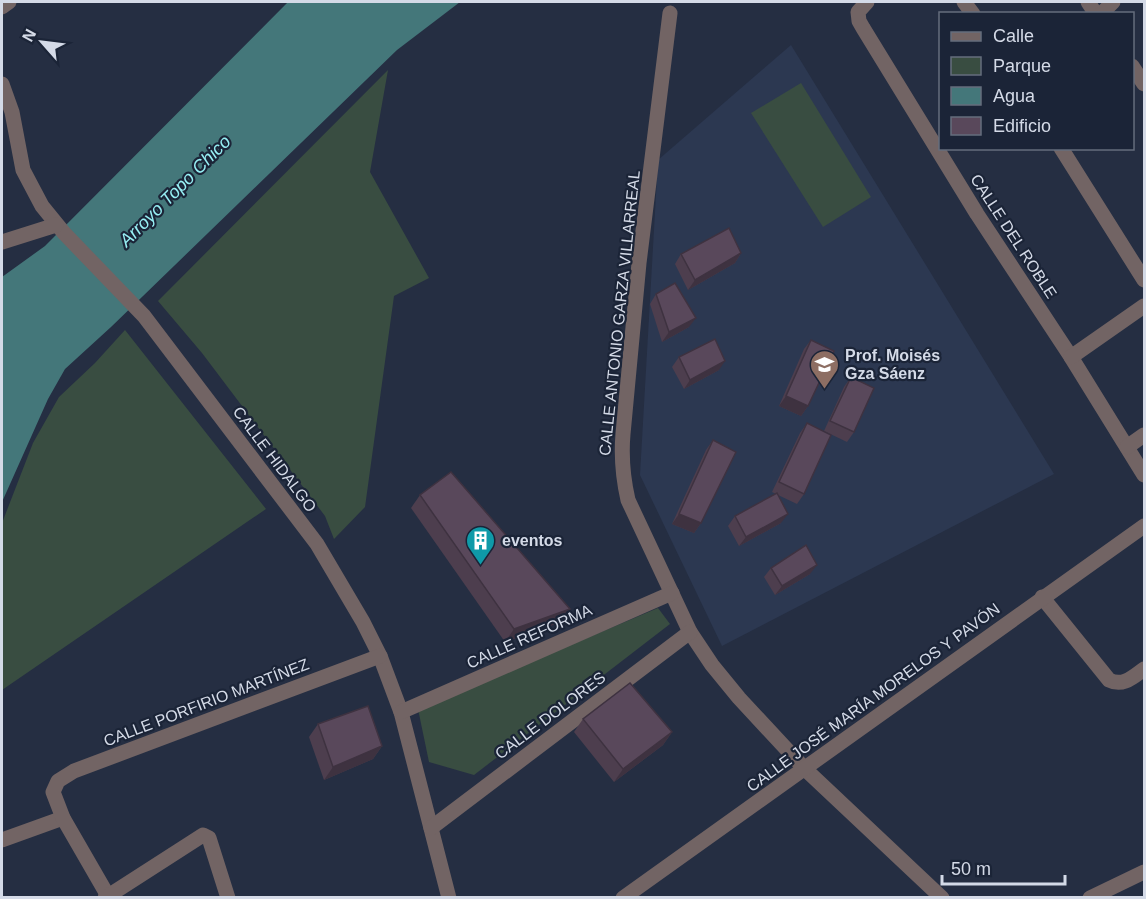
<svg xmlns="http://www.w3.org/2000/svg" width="1146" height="899" font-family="Arial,sans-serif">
<rect width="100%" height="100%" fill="#252e42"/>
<!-- built -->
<polygon fill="#2c3851" points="791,45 1054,474 722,646 640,475 658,160"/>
<!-- green -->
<g fill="#394d41">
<polygon points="388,70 370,172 429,278 394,296 365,507 334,539 325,516 202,353 158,301"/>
<polygon points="801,83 871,197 823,227 751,113"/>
<polygon points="125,330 266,509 2,690 2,523 33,443 59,397 95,363"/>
<polygon points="658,608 670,624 474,775 429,762 418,709"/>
</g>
<!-- water -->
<polygon fill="#44777a" points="288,2 460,2 397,50 111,327 65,369 48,399 2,502 2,277 45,246"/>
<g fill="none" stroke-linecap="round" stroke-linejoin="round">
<!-- minor -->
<g stroke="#726464" stroke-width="15">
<polyline points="867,2 858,12 859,21 863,28 977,214 1071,357 1144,475"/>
<polyline points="964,2 973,14"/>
<polyline points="1088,2 1096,14"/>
<polyline points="2,7 9,2"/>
<path d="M670 13 639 263 623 434C621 457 623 478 628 500L690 632 712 665 739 698 805 769 942 898"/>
<polyline points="1101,14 1113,2"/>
<polyline points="1132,66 1144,84"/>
<polyline points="2,84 12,112 23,170 42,206 64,233 144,316 317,544 363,622 380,656 401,712 449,898"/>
<polyline points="1061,148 1144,280"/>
<polyline points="2,242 56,225"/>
<polyline points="1071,357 1144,306"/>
<polyline points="1127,447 1144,435"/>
<path d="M1042 597 1109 680C1123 687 1133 677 1144 669"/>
<polyline points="401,712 672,593"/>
<polyline points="431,828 690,632"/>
<polyline points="2,840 63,818"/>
<polyline points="108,896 63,818 53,792 58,781 74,771 380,656"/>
<polyline points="105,898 203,835 209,838 228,898"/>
<polyline points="623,898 1144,526"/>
<polyline points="1090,898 1144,872"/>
</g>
</g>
<!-- wall -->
<g fill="#4d3e4e">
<polygon points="741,253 735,263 688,290 675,264 681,254"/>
<polygon points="656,294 689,327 662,342 650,304"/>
<polygon points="811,340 808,406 801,416 779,406 804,349"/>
<polygon points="679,357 719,370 684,389 672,367"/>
<polygon points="851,377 854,432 847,442 824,431 844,387"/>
<polygon points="807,423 804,494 797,504 778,495 781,523 739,546 728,526 735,516 776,494 772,492 800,433"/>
<polygon points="713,440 701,523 694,533 672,524 706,450"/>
<polygon points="420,495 561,622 505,642 411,508"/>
<polygon points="771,568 810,574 775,595 764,577"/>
<polygon points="583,719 672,732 663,745 614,782 574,732"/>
<polygon points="318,724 382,746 373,759 324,780 309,737"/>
</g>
<!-- shaded-wall -->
<g fill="#3e3240">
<polygon points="741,253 735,263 688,290 695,280"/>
<polygon points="696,318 689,327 662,342 669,332"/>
<polygon points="725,361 719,370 684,389 690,380"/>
<polygon points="786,396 808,406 801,416 779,406"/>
<polygon points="679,514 701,523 694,533 672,524"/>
<polygon points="788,514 781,523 739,546 746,537"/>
<polygon points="817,565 810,574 775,595 782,586"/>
<polygon points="570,609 561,622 505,642 514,629"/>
<polygon points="672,732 663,745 614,782 623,769"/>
<polygon points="382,746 373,759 324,780 333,767"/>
</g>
<!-- building -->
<g fill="#59485b" stroke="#3e3240" stroke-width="1.5">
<polygon points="729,228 741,253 695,280 681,254"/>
<polygon points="675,283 696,318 669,332 656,294"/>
<polygon points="715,339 725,361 690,380 679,357"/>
<polygon points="811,340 834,351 808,406 786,396"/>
<polygon points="851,377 874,388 854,432 830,421"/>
<polygon points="807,423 831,435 804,494 779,482"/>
<polygon points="713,440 736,452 701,523 679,514"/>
<polygon points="451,472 570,609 514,629 420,495"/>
<polygon points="777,493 788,514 746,537 735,516"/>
<polygon points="806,545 817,565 782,586 771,568"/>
<polygon points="630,683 672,732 623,769 583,719"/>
<polygon points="368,706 382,746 333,767 318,724"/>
</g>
<!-- icons -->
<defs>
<symbol id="school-pin" viewBox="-11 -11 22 30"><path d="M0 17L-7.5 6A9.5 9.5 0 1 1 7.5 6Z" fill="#8d6e63" stroke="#1b2437"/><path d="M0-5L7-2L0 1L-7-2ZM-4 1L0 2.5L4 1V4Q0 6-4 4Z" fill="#fff"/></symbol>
<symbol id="building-pin" viewBox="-11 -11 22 30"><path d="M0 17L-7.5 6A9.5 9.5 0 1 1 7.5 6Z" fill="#0f9aa8" stroke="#1b2437"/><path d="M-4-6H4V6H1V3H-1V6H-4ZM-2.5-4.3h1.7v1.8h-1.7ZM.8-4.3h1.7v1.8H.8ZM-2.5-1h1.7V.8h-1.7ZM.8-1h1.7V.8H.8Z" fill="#fff"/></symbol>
</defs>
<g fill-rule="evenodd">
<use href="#school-pin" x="808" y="348" width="33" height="45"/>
<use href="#building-pin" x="464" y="524" width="33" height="45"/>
</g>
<g text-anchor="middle" stroke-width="4.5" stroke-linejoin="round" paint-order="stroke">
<!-- street labels -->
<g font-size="16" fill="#d4dae7" stroke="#1b2437">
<text transform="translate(1014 236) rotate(57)" y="6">CALLE DEL ROBLE</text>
<text transform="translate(619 313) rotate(-84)" y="6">CALLE ANTONIO GARZA VILLARREAL</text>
<text transform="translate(275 459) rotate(53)" y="6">CALLE HIDALGO</text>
<text transform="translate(529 636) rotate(-24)" y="6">CALLE REFORMA</text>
<text transform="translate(873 697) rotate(-36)" y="6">CALLE JOSÉ MARÍA MORELOS Y PAVÓN</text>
<text transform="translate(206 702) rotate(-21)" y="6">CALLE PORFIRIO MARTÍNEZ</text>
<text transform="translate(550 715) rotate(-37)" y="6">CALLE DOLORES</text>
</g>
<!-- poi labels -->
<g font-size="16" font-weight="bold" fill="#d4dae7" stroke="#1b2437" text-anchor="start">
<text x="845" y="361">Prof. Moisés<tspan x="845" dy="18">Gza Sáenz</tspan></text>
<text x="502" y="546">eventos</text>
</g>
<!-- water labels -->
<g font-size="18" font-style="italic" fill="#97eff4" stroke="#1b2437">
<text transform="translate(175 191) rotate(-45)" y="6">Arroyo Topo Chico</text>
</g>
</g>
<!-- border -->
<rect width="1146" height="899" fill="none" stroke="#d4dae7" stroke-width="6"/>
<!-- legend -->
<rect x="939" y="12" width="195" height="138" fill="#1b2437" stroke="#656d7d" stroke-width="1.5"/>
<rect x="951" y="32" width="30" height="9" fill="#726464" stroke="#656d7d" stroke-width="1.5"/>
<text x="993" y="42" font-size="18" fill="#d4dae7">Calle</text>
<rect x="951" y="57" width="30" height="18" fill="#394d41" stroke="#656d7d" stroke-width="1.5"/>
<text x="993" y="72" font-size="18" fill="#d4dae7">Parque</text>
<rect x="951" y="87" width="30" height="18" fill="#44777a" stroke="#656d7d" stroke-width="1.5"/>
<text x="993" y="102" font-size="18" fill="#d4dae7">Agua</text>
<rect x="951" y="117" width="30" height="18" fill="#59485b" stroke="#656d7d" stroke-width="1.5"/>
<text x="993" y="132" font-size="18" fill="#d4dae7">Edificio</text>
<!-- north arrow -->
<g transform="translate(42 42) rotate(298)" stroke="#1b2437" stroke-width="4.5" paint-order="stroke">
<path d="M0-4.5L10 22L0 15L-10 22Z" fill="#d4dae7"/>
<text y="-9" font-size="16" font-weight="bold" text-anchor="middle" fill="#d4dae7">N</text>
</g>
<!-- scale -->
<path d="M942 875v9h123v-9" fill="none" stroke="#d4dae7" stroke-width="3"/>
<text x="951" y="875" font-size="18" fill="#d4dae7" stroke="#1b2437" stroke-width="4.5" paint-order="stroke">50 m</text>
</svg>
